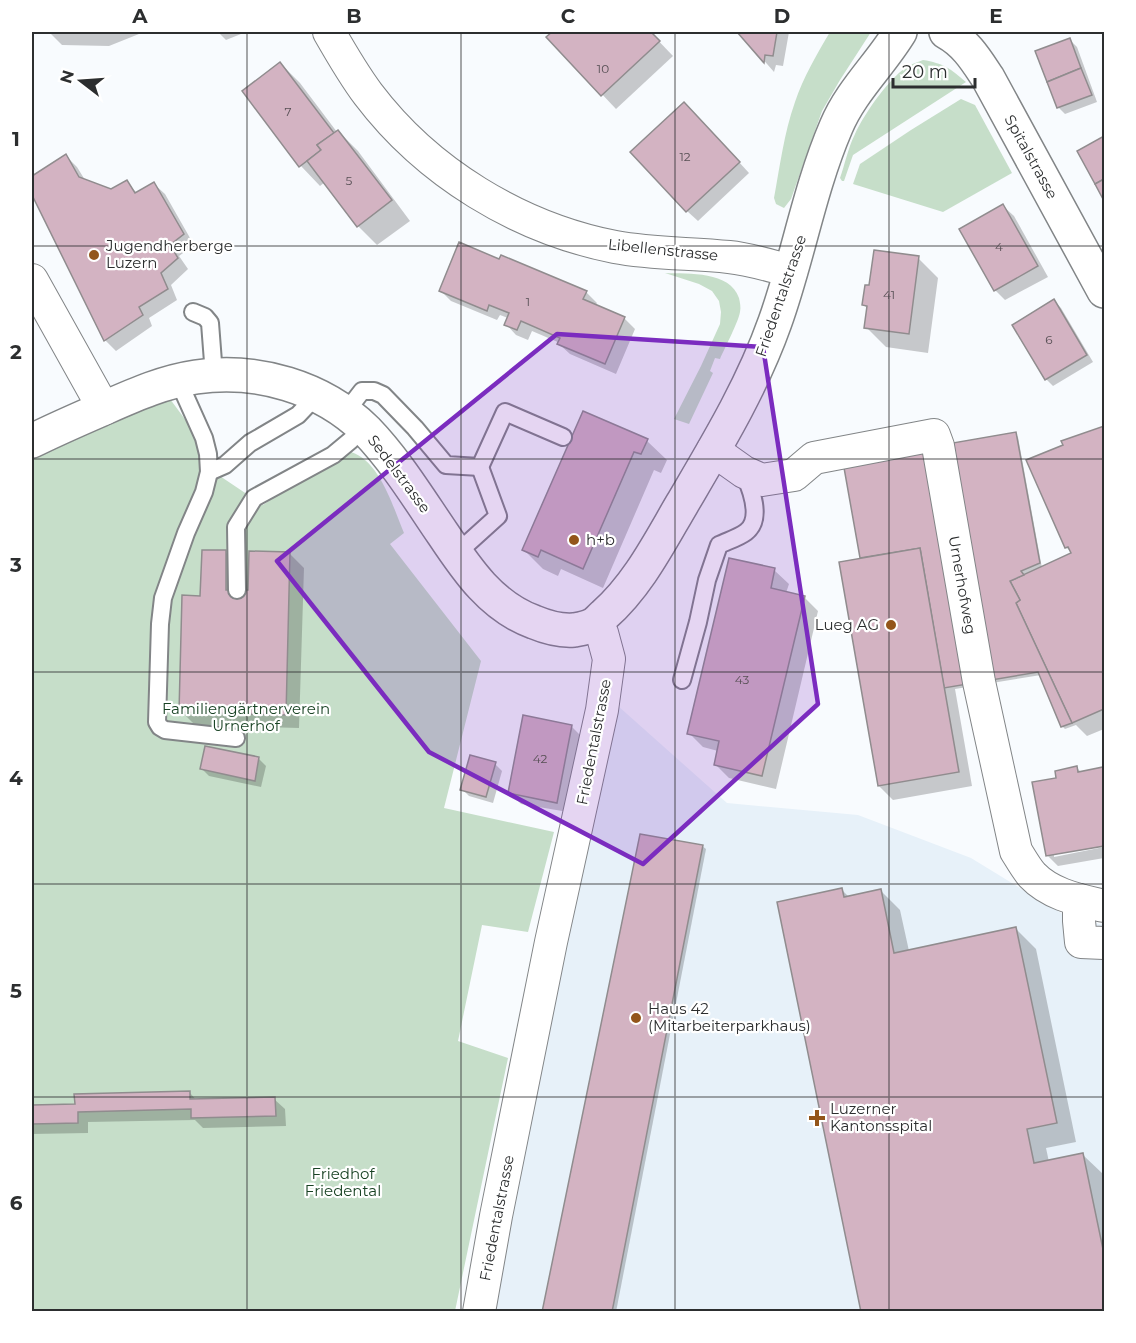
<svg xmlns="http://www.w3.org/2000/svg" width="1136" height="1343" font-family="Montserrat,sans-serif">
<rect width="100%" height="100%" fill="#f8fbfe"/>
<!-- built -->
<polygon fill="#e7f1f9" points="608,697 727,803 858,815 971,858 1066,916 1104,925 1104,1311 493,1312"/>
<!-- green -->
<g fill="#c6dec9">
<path d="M830 32H871L840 80 822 111 791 199 784 208 776 204 774 198C780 166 784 133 795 102 803 78 817 54 830 32Z"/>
<path d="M923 60C943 63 951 69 966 82L853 155 844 181H842L840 178C845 164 848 148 855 134 864 114 891 75 910 65 914 63 919 62 923 60Z"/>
<polygon points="961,99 975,105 1012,173 943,212 853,184 860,164 911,130"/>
<path d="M665 273C689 274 730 271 739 298 740 303 741 307 740 312 738 323 725 347 720 359L715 358 710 371 713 373 689 424 674 419 701 366 720 324 721 312 719 301 712 291 699 284Z"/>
<path d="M165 399H170L190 426 196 441 202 464 263 505C288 488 323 460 351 452 380 461 393 507 404 533L390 544 481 661 444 808 554 832 528 932 482 925 458 1041 508 1058 455 1311H32V459Z"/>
</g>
<!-- shadow -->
<g fill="#0003">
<polygon points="49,32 144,32 109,46 62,45"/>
<polygon points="218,32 246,32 226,40"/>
<polygon points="554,32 650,32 673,56 616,109 548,37"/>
<polygon points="739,32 789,32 783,66 776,65 774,72"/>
<polygon points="1070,40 1077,47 1097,102 1065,114 1058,107"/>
<polygon points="280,63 300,83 337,132 338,131 358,151 410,221 377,245 358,226 325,182 320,186 301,166 244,91"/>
<polygon points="695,114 749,173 698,221 687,211"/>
<polygon points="1104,138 1104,198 1079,151"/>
<polygon points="66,156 77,167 85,180 112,191 126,182 137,193 154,184 165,194 194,245 179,256 188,269 171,285 177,300 149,318 152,326 116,351 105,340 32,192 32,178"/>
<polygon points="1003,206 1014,216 1048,277 1005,300 995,290"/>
<polygon points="918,258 938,278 928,353 886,347 866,327 868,309 864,305"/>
<polygon points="440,290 586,292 597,303 595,306 624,318 635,329 616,374 570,354 559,344 560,343 532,331 528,340 516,335 506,324 508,318 500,315 497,320 451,301"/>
<polygon points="1054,301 1061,308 1093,362 1053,386 1046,379"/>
<polygon points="584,413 647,441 667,460 661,473 654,470 603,588 561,569 558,576 543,569 524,550"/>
<polygon points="1104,427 1104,729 1087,736 1076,725 1065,729 1062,726 1041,675 955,689 972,786 893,800 879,786 863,559 861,558 1015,434 1018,437 1042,568 1073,554 1066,547 1065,446 1063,442"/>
<polygon points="225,552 239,566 239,591 249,591 290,554 304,568 299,728 195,725 181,711 202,597"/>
<polygon points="774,570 789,584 786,593 804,597 818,611 776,789 729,778 715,764 718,751 703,747 689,733"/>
<polygon points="571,726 582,737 568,812 521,804 510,793"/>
<polygon points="259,759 266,766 261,787 209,776 202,769"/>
<polygon points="495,764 502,771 493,803 469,796 462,789"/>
<polygon points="1077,768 1082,773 1103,769 1104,771 1104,844 1054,853 1054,857 1104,847 1104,858 1058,866 1048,856 1058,779"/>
<polygon points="702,846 706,849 616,1312 544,1312"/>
<polygon points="842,890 849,897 881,891 900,910 909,951 1016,929 1036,949 1076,1142 1046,1148 1049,1162 1083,1155 1103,1174 1104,1183 1104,1312 863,1312"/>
<polygon points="190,1093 197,1101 274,1099 285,1109 286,1126 203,1128 195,1120 88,1122 88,1133 32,1134 32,1107 76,1105"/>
</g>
<!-- building -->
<g fill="#d3b3c2" stroke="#908c8e" stroke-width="1.5">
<polygon points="552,32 651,32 660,41 601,96 546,37"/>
<polygon points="737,32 777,32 773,56 765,55 764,63"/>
<polygon points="1070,38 1081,68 1047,82 1035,51"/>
<polygon points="280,62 334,133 317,145 321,150 299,167 242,91"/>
<polygon points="1081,68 1092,95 1057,108 1047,82"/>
<polygon points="684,102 740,162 686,212 630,152"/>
<polygon points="338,130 392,200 357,227 307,161 321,150 317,145"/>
<polygon points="1104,136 1104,179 1095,184 1077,151"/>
<polygon points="66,154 79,177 111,189 127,180 135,193 154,182 184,234 170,245 178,258 161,273 168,289 139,307 143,315 104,341 32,195 32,176"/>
<polygon points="1104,179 1104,201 1095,184"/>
<polygon points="1003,204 1038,266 994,291 959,229"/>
<polygon points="459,242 499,259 501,255 587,291 583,299 625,317 605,364 557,344 560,338 521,321 517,330 504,325 509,313 489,305 487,311 439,291"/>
<polygon points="874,250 919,256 909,334 864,328 867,306 862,305 865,285 869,285"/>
<polygon points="1054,299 1087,355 1045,380 1012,325"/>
<polygon points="583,411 648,439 641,454 634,452 583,569 541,550 538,557 522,550"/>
<polygon points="1104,426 1104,709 1072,723 1016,603 1020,600 1010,581 1071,553 1068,547 1065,548 1026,460 1063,445 1061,441"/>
<polygon points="1016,432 1040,563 1021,571 1024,575 1010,581 1020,600 1016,603 1072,723 1061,727 1038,672 944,688 920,548 860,558 843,462"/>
<polygon points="920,548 959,772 878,786 839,562"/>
<polygon points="202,550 226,550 226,590 248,590 249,551 290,552 286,715 179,712 182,595 200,596"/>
<polygon points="729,558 775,568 771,588 805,596 762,776 714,765 719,741 687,734"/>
<polygon points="523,715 572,725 557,803 508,793"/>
<polygon points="205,746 259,757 255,781 200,769"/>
<polygon points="470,755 496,762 486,797 460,790"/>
<polygon points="1077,766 1078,772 1103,767 1104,774 1104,846 1046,856 1032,782 1056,778 1055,771"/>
<polygon points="640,834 703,845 612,1312 542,1312"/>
<polygon points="842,888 844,897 881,889 894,953 1016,927 1057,1123 1027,1129 1034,1163 1083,1153 1104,1254 1104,1312 861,1312 777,902"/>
<polygon points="190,1091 190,1099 275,1097 276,1116 191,1118 191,1109 78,1112 78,1123 32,1124 32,1105 75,1104 74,1094"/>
</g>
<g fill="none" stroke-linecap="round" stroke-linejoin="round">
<defs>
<g id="lane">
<polyline points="193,312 205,317 210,323 214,375"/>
<polyline points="178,380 204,438 208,454 209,472 204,492 186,533 163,598 160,624 157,722 160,727 165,730 236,738"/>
<polyline points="345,413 362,391 374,391 383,395 415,428 446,465 480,467 505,412 563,437"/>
<polyline points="209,472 225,465 250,443 298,415 316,396"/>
<polyline points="456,554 498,516 480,467"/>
<polyline points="237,590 236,527 254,498 333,455 351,440 363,427"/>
<path d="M682 680 698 622 707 580 719 545C727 541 738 538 746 532 763 519 751 489 744 473"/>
</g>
<g id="street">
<path d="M329 32C341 53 353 74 368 94 427 172 518 228 615 247 652 254 691 253 729 257 750 259 771 266 791 271"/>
<polyline points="32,280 104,409"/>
<path d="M713 450 744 472 762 480 794 475 814 458 934 435 938 446 979 682 1016 851C1021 859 1026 868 1032 875 1051 895 1079 900 1104 906"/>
<polyline points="1079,900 1079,921 1081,942 1104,943"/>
<polyline points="479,1312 496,1216 551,942 602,710 609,659 602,633 594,624"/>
</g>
<g id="secondary">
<path d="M946 32C966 43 976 60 988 78L1104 291"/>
<path d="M32 441C54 430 77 420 100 410 132 396 162 382 196 377 257 368 322 387 366 430 396 461 419 499 443 534 467 570 492 607 534 622 546 627 561 631 574 630 580 629 588 628 594 624 595 624 603 616 604 615 638 585 659 543 682 504 716 446 752 387 775 322 798 258 809 190 836 127 851 91 880 65 900 32"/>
</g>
</defs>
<!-- lane casing -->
<use href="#lane" stroke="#828587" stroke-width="20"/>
<!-- street casing -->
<use href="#street" stroke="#828587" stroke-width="34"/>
<!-- secondary casing -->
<use href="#secondary" stroke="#828587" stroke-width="36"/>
<!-- lane -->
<use href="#lane" stroke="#fff" stroke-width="16"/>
<!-- street -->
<use href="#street" stroke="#fff" stroke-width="32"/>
<!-- secondary -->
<use href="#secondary" stroke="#fff" stroke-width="33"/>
</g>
<!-- marked area -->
<path fill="#7b2cbf" fill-opacity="0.2" stroke="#7b2cbf" stroke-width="4.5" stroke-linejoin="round" d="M557 334 763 347 818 704 643 864 429 752 277 561Z"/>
<!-- grid -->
<path fill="none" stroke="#2c2e2f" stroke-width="1.5" stroke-opacity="0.55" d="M247 32V1312M461 32V1312M675 32V1312M889 32V1312M32 246H1104M32 459H1104M32 672H1104M32 884H1104M32 1097H1104"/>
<!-- markers -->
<g fill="#93551a" stroke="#fff" stroke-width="2">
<circle cx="94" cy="255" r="6"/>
<circle cx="574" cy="540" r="6"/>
<circle cx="891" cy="625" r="6"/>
<circle cx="636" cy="1018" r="6"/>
<path d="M814 1109h6v6h6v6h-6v6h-6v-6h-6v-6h6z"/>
</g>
<g text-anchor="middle" stroke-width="4.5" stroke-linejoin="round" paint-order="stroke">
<!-- number labels -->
<g font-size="12" fill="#564f54">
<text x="603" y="73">10</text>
<text x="288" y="116">7</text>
<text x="685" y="161">12</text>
<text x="349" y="185">5</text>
<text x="999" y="251">4</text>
<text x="889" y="299">41</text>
<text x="528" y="306">1</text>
<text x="1049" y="344">6</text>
<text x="742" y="684">43</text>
<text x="540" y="763">42</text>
</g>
<!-- street labels -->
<g font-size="15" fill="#2c2e2f" stroke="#fff">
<text transform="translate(1031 157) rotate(61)" y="5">Spitalstrasse</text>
<text transform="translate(663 250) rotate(6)" y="5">Libellenstrasse</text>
<text transform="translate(781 296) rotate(-71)" y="5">Friedentalstrasse</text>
<text transform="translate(399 474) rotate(53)" y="5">Sedelstrasse</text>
<text transform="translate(962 585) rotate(80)" y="5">Urnerhofweg</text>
<text transform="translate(594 742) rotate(-79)" y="5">Friedentalstrasse</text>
<text transform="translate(497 1218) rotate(-79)" y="5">Friedentalstrasse</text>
</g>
<!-- poi labels -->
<g font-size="15" fill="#2c2e2f" stroke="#fff" text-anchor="start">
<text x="106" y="251">Jugendherberge<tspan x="106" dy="17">Luzern</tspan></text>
<text x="586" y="545">h+b</text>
<text x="879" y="630" text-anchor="end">Lueg AG</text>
<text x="648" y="1014">Haus 42<tspan x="648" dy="17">(Mitarbeiterparkhaus)</tspan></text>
<text x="830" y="1114">Luzerner<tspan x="830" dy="17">Kantonsspital</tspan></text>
</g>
<!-- park labels -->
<g font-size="15" fill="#184223" stroke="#fff">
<text x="246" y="714">Familiengärtnerverein<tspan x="246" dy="17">Urnerhof</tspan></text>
<text x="343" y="1179">Friedhof<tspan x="343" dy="17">Friedental</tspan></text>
</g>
</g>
<!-- border -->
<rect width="1136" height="1343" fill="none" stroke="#ffffff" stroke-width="66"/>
<!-- north arrow -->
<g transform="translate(81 81) rotate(287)" stroke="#ffffff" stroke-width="4.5" paint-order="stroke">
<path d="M0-4.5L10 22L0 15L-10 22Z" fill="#2c2e2f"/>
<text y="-9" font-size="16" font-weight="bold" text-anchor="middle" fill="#2c2e2f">N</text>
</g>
<!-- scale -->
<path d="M893 78v9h82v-9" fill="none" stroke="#2c2e2f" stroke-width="3"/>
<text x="902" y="78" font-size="18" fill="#2c2e2f" stroke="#ffffff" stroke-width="4.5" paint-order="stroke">20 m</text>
<rect x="33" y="33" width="1070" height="1277" fill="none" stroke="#2c2e2f" stroke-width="2"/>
<g font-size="20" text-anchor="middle" font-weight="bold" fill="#2c2e2f">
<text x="140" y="23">A</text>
<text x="354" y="23">B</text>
<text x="568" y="23">C</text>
<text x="782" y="23">D</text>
<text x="996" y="23">E</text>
<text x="16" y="146">1</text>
<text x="16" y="359">2</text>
<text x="16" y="572">3</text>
<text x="16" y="785">4</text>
<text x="16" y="998">5</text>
<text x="16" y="1210">6</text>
</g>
</svg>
